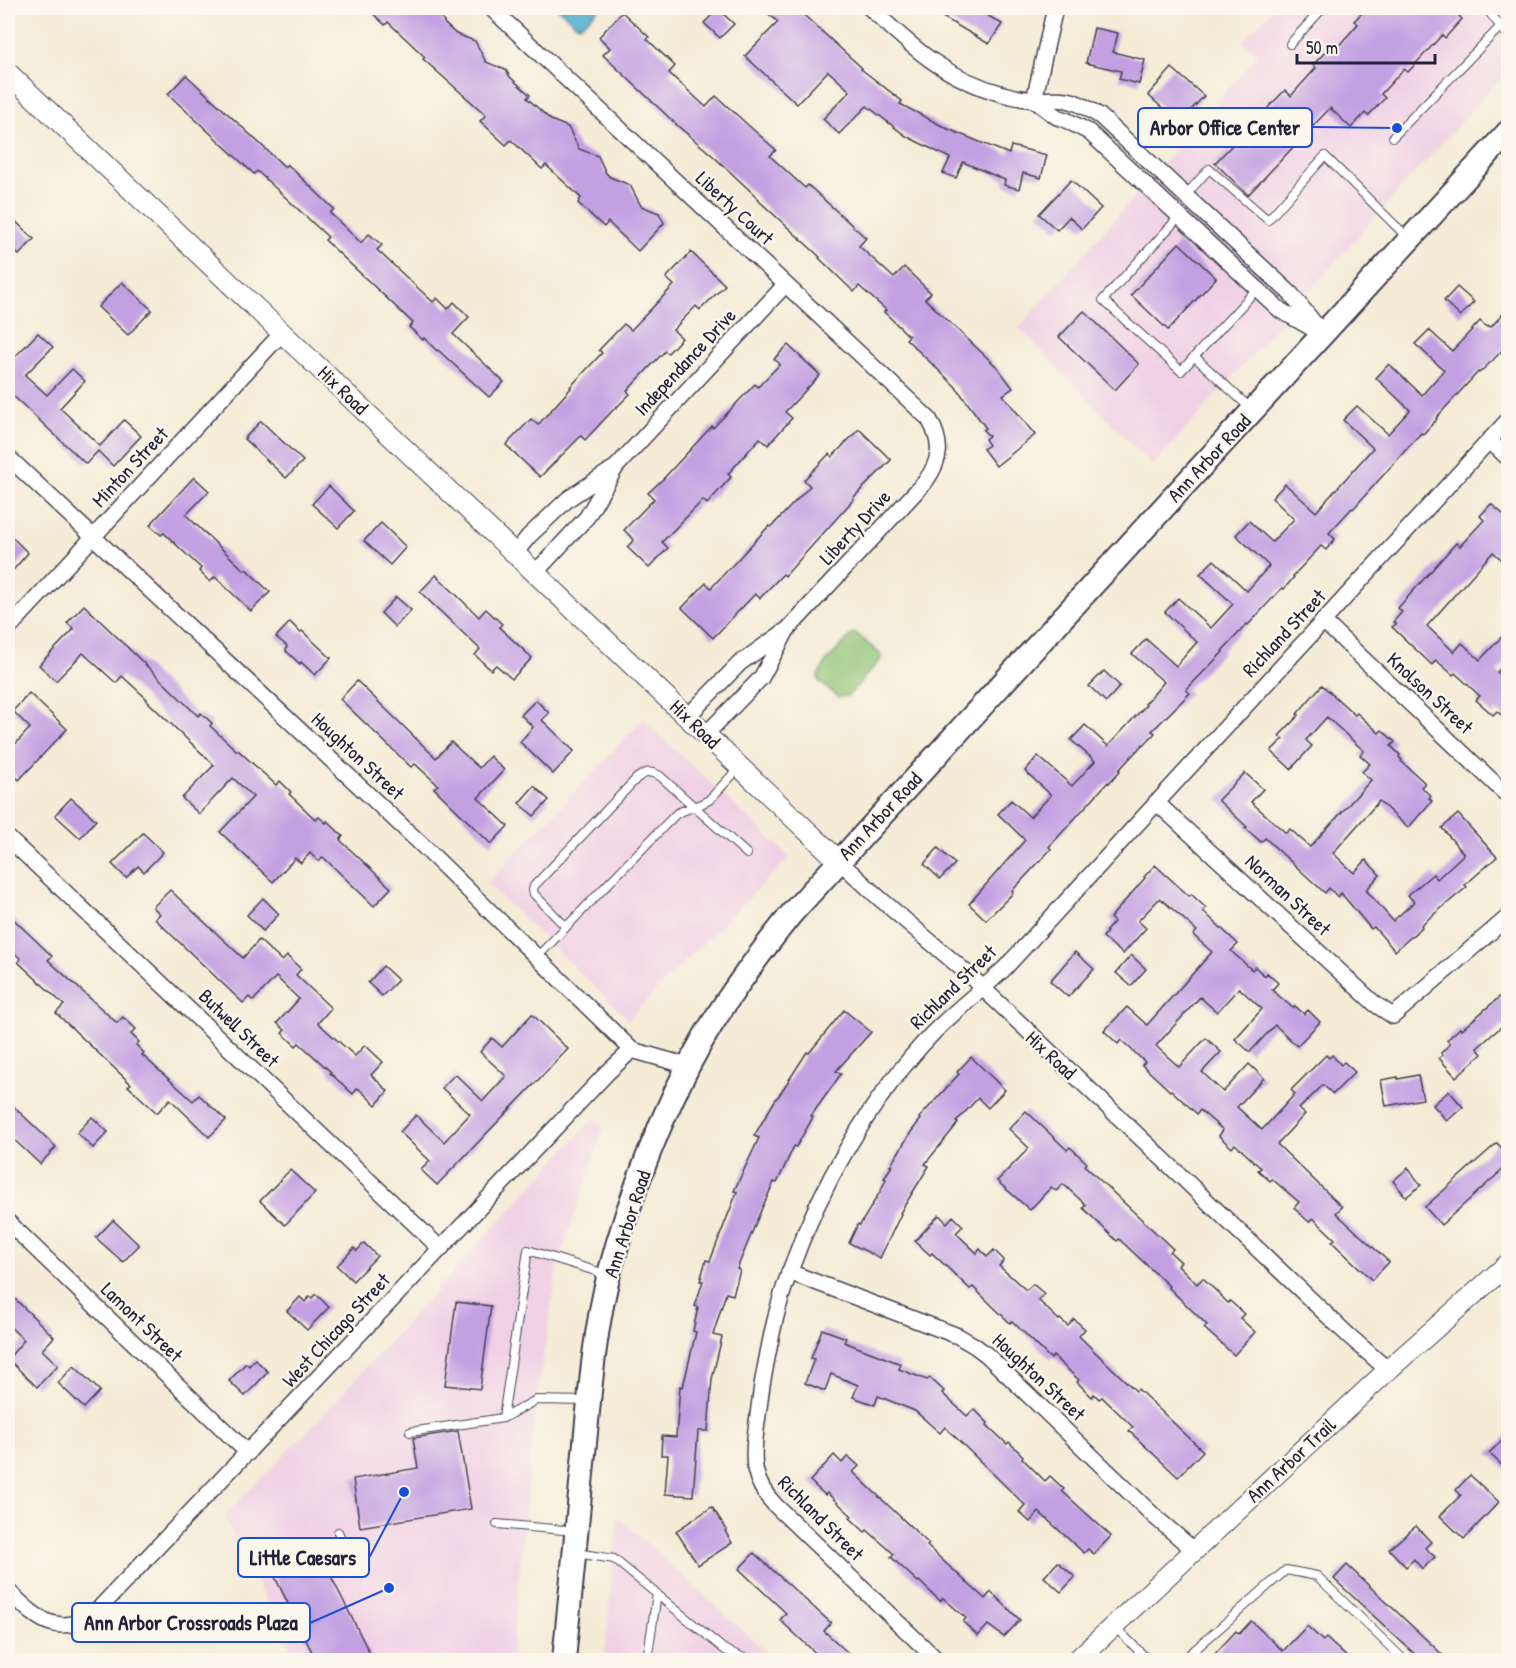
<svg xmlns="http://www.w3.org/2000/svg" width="1516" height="1668" font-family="'Patrick Hand',sans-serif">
<rect width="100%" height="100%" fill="#fbf7ec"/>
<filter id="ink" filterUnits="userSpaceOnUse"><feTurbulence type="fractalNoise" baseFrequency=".0167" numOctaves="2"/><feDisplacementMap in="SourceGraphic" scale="12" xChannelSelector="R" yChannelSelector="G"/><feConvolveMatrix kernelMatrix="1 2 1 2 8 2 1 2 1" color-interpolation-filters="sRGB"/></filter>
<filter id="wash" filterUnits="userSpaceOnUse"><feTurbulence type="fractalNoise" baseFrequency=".008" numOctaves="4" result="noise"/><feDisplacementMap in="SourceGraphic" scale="24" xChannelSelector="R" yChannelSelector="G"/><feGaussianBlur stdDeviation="1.35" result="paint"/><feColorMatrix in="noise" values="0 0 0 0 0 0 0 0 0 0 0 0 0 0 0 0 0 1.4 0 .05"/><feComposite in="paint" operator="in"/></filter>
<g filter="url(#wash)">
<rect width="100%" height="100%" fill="#f5ebd6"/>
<!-- built -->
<g fill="#f0d0e4">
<polygon points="1274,8 1508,8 1508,70 1403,186 1153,466 1019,328 1258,55 1243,41"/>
<polygon points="643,720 790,857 647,999 629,1020 487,884"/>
<polygon points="594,1118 604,1127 559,1261 536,1400 511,1660 296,1660 224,1516 317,1421"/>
<polygon points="618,1517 775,1660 604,1660"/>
</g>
<!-- green -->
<polygon fill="#8fc374" stroke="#587258" stroke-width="1.5" points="853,633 857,634 880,654 881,659 848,696 838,697 819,681 818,676 826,662"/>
<!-- water -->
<polygon fill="#50aecf" stroke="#396885" stroke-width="1.5" points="557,8 600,8 581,25 576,24"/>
<g id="blocks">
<!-- building -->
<g fill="#c3a0e2">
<polygon points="367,8 421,8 427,13 430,9 439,13 445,24 456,34 475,41 486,62 506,70 510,77 530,95 527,98 551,120 568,127 579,149 598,156 606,173 610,177 630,185 641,206 659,213 664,223 638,251 608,222 604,227 578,203 581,198 546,165 542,169 511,140 506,145 480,121 486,115 423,59 425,57 388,22 385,25"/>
<polygon points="762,8 796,8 862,68 861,69 902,101 900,104 948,129 1009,154 1011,146 1047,155 1041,178 1023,173 1019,189 1004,185 1005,180 963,162 956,178 943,173 950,158 906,136 867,106 839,134 823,119 850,91 828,71 797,104 745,56 778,22"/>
<polygon points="927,8 975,8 1002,24 989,44"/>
<polygon points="1367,8 1467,8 1459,16 1462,19 1445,38 1442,35 1408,72 1404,69 1381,94 1385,98 1368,116 1365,113 1351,128 1330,108 1248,195 1215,163 1285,90 1291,96 1316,68 1313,65 1329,48 1333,52 1358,24 1354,21"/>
<polygon points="718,9 734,24 720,38 704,23"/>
<polygon points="622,12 649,37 647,39 675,66 669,73 706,107 716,96 748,125 776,150 770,156 805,188 808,185 866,238 859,246 894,278 904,267 931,293 925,299 997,367 1013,388 1003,395 1035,435 996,466 983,449 989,445 985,439 989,436 983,430 986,428 955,386 906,339 909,336 884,312 886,310 859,286 854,292 819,258 820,257 758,200 759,199 712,155 679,127 603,55 610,48 599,37"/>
<polygon points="1094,28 1118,33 1113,52 1145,60 1139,84 1119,79 1121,71 1086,63"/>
<polygon points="1172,68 1204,96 1179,123 1148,95"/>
<polygon points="186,75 285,167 287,164 334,209 330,213 361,243 369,234 382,245 377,250 433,302 437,298 448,309 454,302 469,317 453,334 504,382 489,397 438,350 437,351 424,338 423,340 409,327 413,323 325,240 328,237 257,171 254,174 168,94"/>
<polygon points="1071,180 1101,208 1082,229 1069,217 1057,230 1039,214"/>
<polygon points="8,214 34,239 19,255 8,245"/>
<polygon points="1179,243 1216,278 1168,330 1131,295"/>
<polygon points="691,252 725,285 700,310 696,306 673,330 682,338 668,353 665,351 627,391 630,394 616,408 616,407 585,440 581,436 540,477 506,445 531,419 538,425 571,388 570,387 602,353 599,350 624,324 631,330 674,285 666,278"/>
<polygon points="122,282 152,310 128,335 98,307"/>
<polygon points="1457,287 1474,302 1460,316 1444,301"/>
<polygon points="1509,307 1509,343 1493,360 1479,373 1478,372 1436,418 1437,419 1423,434 1421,433 1353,509 1352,508 1329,533 1335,539 1326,550 1321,546 1293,576 1294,577 1284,589 1282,588 1248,625 1247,624 1222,651 1223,652 1186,690 1190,693 1152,731 1155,733 1144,745 1143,744 1119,770 1120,771 1109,783 1108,782 1049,847 1051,849 1012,891 1013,893 986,920 969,904 1025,840 998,814 1011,800 1030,817 1051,795 1025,771 1038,756 1072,786 1095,761 1071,740 1085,725 1108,746 1146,705 1145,704 1164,682 1132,654 1146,639 1176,666 1197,642 1165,612 1178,598 1211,628 1233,604 1200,574 1214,560 1247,591 1269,566 1236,535 1249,521 1272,542 1294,519 1272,498 1285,484 1316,512 1373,448 1343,420 1357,406 1388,434 1410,410 1376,378 1389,364 1422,395 1444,370 1415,344 1429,330 1452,351 1480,321 1487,327 1489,326 1491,327"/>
<polygon points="1084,311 1139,364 1115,390 1059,337"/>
<polygon points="38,333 53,347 25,375 47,395 72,369 85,381 60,408 100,446 124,420 141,436 113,466 98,451 86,464 8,391 8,364"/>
<polygon points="788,345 820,375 785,412 792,418 768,445 760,438 728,474 731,477 707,504 703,500 662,542 668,548 649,568 627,547 634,540 624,530 654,499 648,493 663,479 712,426 713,428 755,384 758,387 780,364 774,359"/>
<polygon points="261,421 303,461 286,478 244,439"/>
<polygon points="859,429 891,460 853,498 854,499 785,576 783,574 760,598 755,594 713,638 682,608 706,583 711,588 769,526 771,527 810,486 804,480 829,454 832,457"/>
<polygon points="194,477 209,491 186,515 244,570 246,569 270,592 251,611 215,577 210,582 199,571 201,568 186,554 164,533 161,535 150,525"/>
<polygon points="329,486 354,511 338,528 312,504"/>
<polygon points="1491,504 1509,519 1509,566 1493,552 1427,626 1454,652 1462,643 1480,660 1509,629 1509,659 1497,672 1509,683 1509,722 1497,711 1493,715 1476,700 1480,696 1455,673 1453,675 1436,660 1432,665 1392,627 1396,624 1393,622 1402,612 1398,608 1456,543 1460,546 1484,520 1480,516"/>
<polygon points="381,523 406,547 390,565 364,541"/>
<polygon points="8,533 28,553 8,576"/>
<polygon points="436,575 479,617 486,609 502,624 499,627 532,658 512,679 496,665 491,670 475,655 480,649 420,592"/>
<polygon points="396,597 411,610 395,627 381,613"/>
<polygon points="84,605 198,716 201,713 212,723 210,726 237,751 238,750 276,785 280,781 291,792 289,794 316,820 319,817 326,823 327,821 343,836 340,840 391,888 374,906 323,857 319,862 310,853 301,863 295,858 273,882 220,832 253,797 233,778 199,814 182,798 214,765 146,700 147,699 122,676 116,683 83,653 56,681 39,665 74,629 67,623"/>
<polygon points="290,622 300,632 302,631 331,658 315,675 301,662 300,664 286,651 287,646 276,637"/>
<polygon points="1104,671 1120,686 1106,702 1089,686"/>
<polygon points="357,681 436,758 451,742 479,768 490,756 504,770 478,798 508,826 491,844 434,788 438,785 415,764 411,767 340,699"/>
<polygon points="1322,685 1355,715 1357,713 1379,733 1382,730 1395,742 1391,746 1400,755 1399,757 1402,760 1401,761 1425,783 1421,787 1431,796 1429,798 1432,801 1408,828 1379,801 1333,853 1354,873 1366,860 1380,875 1366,890 1393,921 1414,902 1408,895 1433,874 1437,879 1464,854 1442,828 1458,814 1497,857 1465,885 1467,887 1421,925 1422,927 1395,951 1374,927 1371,929 1341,893 1338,897 1329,888 1325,893 1265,838 1261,842 1245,828 1247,827 1218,800 1245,773 1263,789 1251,802 1286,833 1290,829 1310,847 1371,780 1362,772 1370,764 1360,755 1364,751 1327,717 1306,740 1312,746 1291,769 1271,751 1283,739 1279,736 1299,715 1297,714"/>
<polygon points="29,693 67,729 19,780 8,769 8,752 30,728 13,711"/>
<polygon points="536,700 549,713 542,720 574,751 553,774 520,742 533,727 521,715"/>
<polygon points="534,786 549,800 534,816 519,803"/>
<polygon points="71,798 96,820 80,838 55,815"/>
<polygon points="143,833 163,852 144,872 138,866 126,878 112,864"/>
<polygon points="938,848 955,864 940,879 924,864"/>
<polygon points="1155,865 1189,896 1191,894 1206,908 1203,911 1238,944 1231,951 1252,970 1255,967 1265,976 1267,973 1278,983 1272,990 1293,1008 1295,1006 1304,1014 1308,1010 1320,1022 1297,1046 1275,1025 1250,1052 1235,1039 1262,1009 1239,988 1217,1012 1200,997 1156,1046 1179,1067 1206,1038 1221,1052 1202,1072 1223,1092 1249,1064 1264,1078 1237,1107 1262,1130 1295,1094 1291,1090 1326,1055 1329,1058 1332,1055 1341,1065 1344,1062 1355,1072 1333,1094 1323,1085 1299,1109 1305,1114 1277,1144 1342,1207 1336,1213 1389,1262 1372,1280 1332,1242 1335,1239 1313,1218 1309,1222 1294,1208 1299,1202 1272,1179 1270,1181 1258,1170 1261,1168 1235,1144 1232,1148 1219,1136 1223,1130 1200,1110 1197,1114 1171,1090 1170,1091 1142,1065 1145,1062 1121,1040 1118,1044 1104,1031 1127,1007 1147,1025 1212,952 1193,935 1197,931 1160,898 1138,921 1146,928 1123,954 1103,937 1107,932 1106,931 1114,922 1110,918 1145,878 1144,877"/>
<polygon points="170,890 243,958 259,940 282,961 287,956 301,969 296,975 331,1008 318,1023 355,1056 365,1045 383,1062 371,1075 388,1091 376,1105 358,1088 353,1094 330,1073 331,1072 299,1043 296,1046 282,1033 285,1030 277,1023 299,999 276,977 253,1001 249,997 243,1003 155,919 160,914 153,907"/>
<polygon points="263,898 279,914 263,931 247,915"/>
<polygon points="8,914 52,956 48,960 117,1023 123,1017 136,1029 131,1034 139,1042 136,1045 144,1053 142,1055 193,1101 199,1095 226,1120 209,1137 170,1099 157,1113 128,1086 131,1084 56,1013 64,1005 18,962 21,959 8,947"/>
<polygon points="1075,952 1094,969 1068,997 1050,981"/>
<polygon points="1131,955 1146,969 1131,986 1116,973"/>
<polygon points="383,966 398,980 382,996 368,983"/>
<polygon points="1509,989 1509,1020 1477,1048 1482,1054 1456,1077 1439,1058 1443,1055 1441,1053 1450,1044 1447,1040 1460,1028 1461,1030"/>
<polygon points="844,1010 871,1032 836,1071 841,1074 811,1116 813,1117 796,1147 794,1146 777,1183 774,1182 762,1208 737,1269 740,1270 733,1295 726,1293 713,1335 722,1337 712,1379 708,1431 698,1431 693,1496 665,1494 668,1455 661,1455 662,1436 676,1437 680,1386 683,1387 696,1332 693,1331 698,1307 695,1306 703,1281 700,1281 706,1260 710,1261 737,1192 734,1191 759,1138 754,1136 777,1097 778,1097 807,1052 809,1053"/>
<polygon points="532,1014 568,1049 437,1185 421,1170 430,1161 400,1132 416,1115 444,1142 470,1114 442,1088 455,1074 483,1101 506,1076 480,1052 492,1038 502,1047"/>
<polygon points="971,1057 1005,1090 988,1108 978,1098 956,1122 958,1123 950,1133 925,1164 929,1166 900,1213 901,1214 880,1258 849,1243 858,1224 860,1225 880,1192 886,1179 884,1178 892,1166 890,1166 911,1132 921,1119 919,1118 959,1074 957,1072"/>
<polygon points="1418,1075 1423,1099 1386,1106 1381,1080 1398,1077 1398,1079"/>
<polygon points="1449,1091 1463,1107 1447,1121 1433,1105"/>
<polygon points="8,1101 56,1147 40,1164 8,1134"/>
<polygon points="1026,1111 1067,1150 1070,1147 1087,1163 1085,1166 1173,1249 1170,1252 1181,1262 1178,1265 1197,1284 1203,1278 1228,1303 1230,1301 1244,1314 1240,1318 1255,1332 1234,1355 1204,1328 1207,1325 1168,1287 1169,1286 1119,1239 1117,1241 1083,1208 1086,1205 1063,1184 1056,1191 1051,1187 1030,1210 997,1181 1029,1148 1009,1129"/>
<polygon points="92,1117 108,1132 93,1148 77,1133"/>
<polygon points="1497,1143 1509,1156 1509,1164 1441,1225 1425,1207"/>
<polygon points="1408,1168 1421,1185 1406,1197 1393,1181"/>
<polygon points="290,1170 315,1193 285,1225 260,1201"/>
<polygon points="939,1215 947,1223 953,1216 963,1226 956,1233 977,1253 980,1249 987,1257 994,1250 1004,1260 999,1266 1026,1290 1033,1284 1044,1294 1038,1300 1059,1320 1060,1319 1068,1326 1074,1319 1085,1329 1079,1336 1094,1351 1136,1391 1138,1389 1203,1451 1178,1477 1129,1431 1133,1427 1102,1397 1099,1399 1094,1394 1092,1397 1077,1382 1079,1380 1053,1356 1051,1359 1012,1321 1010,1323 973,1287 970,1289 932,1253 930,1255 915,1241"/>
<polygon points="113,1220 139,1245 123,1262 96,1238"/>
<polygon points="364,1243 377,1256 353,1281 337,1266 354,1248 357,1251"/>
<polygon points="8,1292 54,1337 42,1350 58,1365 37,1387 8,1359 24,1340 8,1325"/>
<polygon points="316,1294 329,1307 307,1330 287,1311 300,1297 305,1302 310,1296 312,1298"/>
<polygon points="456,1302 491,1306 480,1389 445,1385"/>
<polygon points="822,1329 846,1338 844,1342 901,1364 899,1369 927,1380 930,1378 944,1391 942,1393 967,1416 974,1409 988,1423 987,1425 1007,1444 1009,1442 1023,1456 1022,1458 1045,1481 1050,1476 1064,1489 1062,1491 1111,1536 1094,1554 1088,1549 1084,1553 1039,1512 1030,1522 1019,1512 1025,1505 945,1427 940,1433 915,1411 878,1396 875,1405 853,1397 858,1385 831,1374 825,1391 805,1383 814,1359 811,1358"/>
<polygon points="255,1359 268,1372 245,1396 229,1381 246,1363 249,1366"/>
<polygon points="74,1366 100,1391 84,1408 58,1383"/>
<polygon points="458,1431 471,1509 360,1527 353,1479 418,1468 413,1438"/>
<polygon points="1509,1434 1509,1472 1489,1453"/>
<polygon points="834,1455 842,1463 848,1456 859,1466 853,1472 929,1544 927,1546 985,1599 991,1592 1020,1620 1004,1637 988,1625 978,1636 963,1622 966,1618 943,1598 940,1601 919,1581 918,1582 891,1557 894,1554 867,1530 865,1532 850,1518 852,1516 827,1493 825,1495 810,1481"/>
<polygon points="1470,1475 1499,1502 1464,1539 1440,1516 1461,1495 1456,1490"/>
<polygon points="712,1507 727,1530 725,1531 732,1543 698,1565 676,1531"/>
<polygon points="1416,1526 1431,1542 1425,1548 1435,1557 1422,1569 1414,1559 1406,1567 1389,1549"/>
<polygon points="313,1540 373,1660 316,1660 268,1563"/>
<polygon points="754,1553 831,1623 824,1631 856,1660 823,1660 780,1620 786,1613 739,1569"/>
<polygon points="1058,1562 1075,1577 1061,1592 1044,1577"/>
<polygon points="1347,1565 1448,1660 1421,1660 1334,1579"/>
<polygon points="1251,1621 1283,1651 1307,1626 1323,1641 1326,1638 1350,1660 1209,1660 1236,1631 1239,1634"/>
</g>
</g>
</g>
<g filter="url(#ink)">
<use href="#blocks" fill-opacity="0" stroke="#424052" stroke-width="1.5"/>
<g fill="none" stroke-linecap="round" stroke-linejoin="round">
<defs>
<g id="service">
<polyline points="1486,8 1508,36"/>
<polyline points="1290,44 1323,8"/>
<polyline points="1393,137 1501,26"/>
<polyline points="1185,196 1209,169 1268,220 1325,156 1407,237"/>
<polyline points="1179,217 1103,300 1181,371 1257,289"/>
<polyline points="1195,357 1251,409"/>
<path d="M566 927 534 894 533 890 534 886 637 778C646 772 650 770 660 776L747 854"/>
<polyline points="537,957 677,813 701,804 709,800 739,768"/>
<polyline points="503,1418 528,1250 605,1274"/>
<polyline points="410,1432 503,1418 536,1400 586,1401"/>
<polyline points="497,1524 575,1531"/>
<polyline points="338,1532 348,1552"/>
<polyline points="576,1553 614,1559 725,1650 749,1660"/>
<polyline points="1115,1627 1148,1660"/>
<polyline points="647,1660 657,1594"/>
<polyline points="1183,1660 1286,1570 1317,1576 1404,1660"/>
</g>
<g id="minor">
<path d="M491 8 929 419C943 444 941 460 925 482L788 629 740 663 687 717"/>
<path d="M870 8C913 48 945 78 1003 94 1013 97 1025 99 1035 100 1045 100 1057 98 1067 100 1079 102 1090 110 1100 116L1291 294 1323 334"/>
<polyline points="1034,100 1057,117 1066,120 1089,132 1280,310 1315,330"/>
<polyline points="1034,100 1055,8"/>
<polyline points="1489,440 1508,458"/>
<polyline points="8,457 420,843 632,1050 688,1066"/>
<polyline points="515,553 529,536 568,499 613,469"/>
<polyline points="535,573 587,517 616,467 785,285"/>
<polyline points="1323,621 1508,796"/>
<polyline points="8,629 282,333"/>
<polyline points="706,734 761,678 785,634"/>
<polyline points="1156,802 1375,1004 1393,1016 1508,917"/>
<polyline points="8,838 441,1249"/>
<polyline points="839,861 878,897 968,974 1348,1335 1388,1370"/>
<polyline points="8,1222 248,1453"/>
<polyline points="789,1272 958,1336 975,1346 987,1355 1155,1517 1195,1551"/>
<path d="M8 1591C35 1616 54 1638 92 1616L608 1072 632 1050"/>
<path d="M937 1660 775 1505C752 1481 752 1461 756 1430 758 1415 760 1400 762 1385 769 1347 776 1307 790 1271 821 1185 869 1101 931 1035 954 1011 981 991 1005 968L1508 420"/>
</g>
<g id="tertiary">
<polyline points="8,73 839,861"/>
<polyline points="1077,1660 1388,1370 1508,1264"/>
</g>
<path id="secondary" d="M564 1660C571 1591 577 1522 584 1453 590 1393 594 1332 609 1274 630 1195 663 1109 703 1039 729 994 760 953 792 913L1508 132"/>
</defs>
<!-- service casing -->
<use href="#service" stroke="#424052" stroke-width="10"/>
<!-- minor casing -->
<use href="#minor" stroke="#424052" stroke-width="18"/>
<!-- tertiary casing -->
<use href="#tertiary" stroke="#424052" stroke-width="22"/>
<!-- secondary casing -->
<use href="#secondary" stroke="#424052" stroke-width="26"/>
<!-- service -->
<use href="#service" stroke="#fff" stroke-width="8"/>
<!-- minor -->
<use href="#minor" stroke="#fff" stroke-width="15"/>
<!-- tertiary -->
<use href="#tertiary" stroke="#fff" stroke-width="20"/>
<!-- secondary -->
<use href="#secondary" stroke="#fff" stroke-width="22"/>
</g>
</g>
<g text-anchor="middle" stroke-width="5" stroke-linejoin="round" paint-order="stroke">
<!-- street labels -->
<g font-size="20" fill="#22223b" stroke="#fbf7ec">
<text transform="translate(735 208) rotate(43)" y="7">Liberty Court</text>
<text transform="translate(685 362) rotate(-47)" y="7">Independance Drive</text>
<text transform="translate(343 390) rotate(44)" y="7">Hix Road</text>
<text transform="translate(1209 458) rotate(-47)" y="7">Ann Arbor Road</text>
<text transform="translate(130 467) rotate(-47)" y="7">Minton Street</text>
<text transform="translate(855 527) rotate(-47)" y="7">Liberty Drive</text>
<text transform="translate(1284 633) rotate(-47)" y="7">Richland Street</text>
<text transform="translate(1430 693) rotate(43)" y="7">Knolson Street</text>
<text transform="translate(695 724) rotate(44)" y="7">Hix Road</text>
<text transform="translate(358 756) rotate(43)" y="7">Houghton Street</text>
<text transform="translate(880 816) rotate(-47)" y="7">Ann Arbor Road</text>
<text transform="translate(1288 895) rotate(43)" y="7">Norman Street</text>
<text transform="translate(953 987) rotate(-44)" y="7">Richland Street</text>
<text transform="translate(239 1028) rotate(44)" y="7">Butwell Street</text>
<text transform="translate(1051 1055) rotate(43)" y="7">Hix Road</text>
<text transform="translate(627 1224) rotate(-72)" y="7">Ann Arbor Road</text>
<text transform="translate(142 1322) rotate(44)" y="7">Lamont Street</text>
<text transform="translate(336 1330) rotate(-47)" y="7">West Chicago Street</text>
<text transform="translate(1039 1377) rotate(43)" y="7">Houghton Street</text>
<text transform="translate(1291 1460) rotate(-43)" y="7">Ann Arbor Trail</text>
<text transform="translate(821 1518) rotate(45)" y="7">Richland Street</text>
</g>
</g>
<!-- callouts -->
<path fill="none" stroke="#1d4ed8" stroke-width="2" d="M1397 128L1312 127M404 1492L369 1558M389 1588L310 1623"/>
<g fill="#1d4ed8" stroke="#fbf7ec" stroke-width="2">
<circle cx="1397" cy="128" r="6"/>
<circle cx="404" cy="1492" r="6"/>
<circle cx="389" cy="1588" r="6"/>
</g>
<g fill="#fbf7ec" stroke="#1d4ed8" stroke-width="2">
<rect x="1138" y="108" width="174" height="39" rx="6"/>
<rect x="238" y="1538" width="131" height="39" rx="6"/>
<rect x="72" y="1603" width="238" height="39" rx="6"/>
</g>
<g font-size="21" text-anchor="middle" font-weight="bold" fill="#22223b">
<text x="1225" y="135">Arbor Office Center</text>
<text x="303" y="1565">Little Caesars</text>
<text x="191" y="1630">Ann Arbor Crossroads Plaza</text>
</g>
<!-- margin -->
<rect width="1516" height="1668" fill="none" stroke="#fbf7ec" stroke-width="30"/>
<!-- scale -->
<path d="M1297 54v9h138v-9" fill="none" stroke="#22223b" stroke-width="3"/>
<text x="1306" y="54" font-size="18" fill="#22223b" stroke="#fbf7ec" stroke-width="4.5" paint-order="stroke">50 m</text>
</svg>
